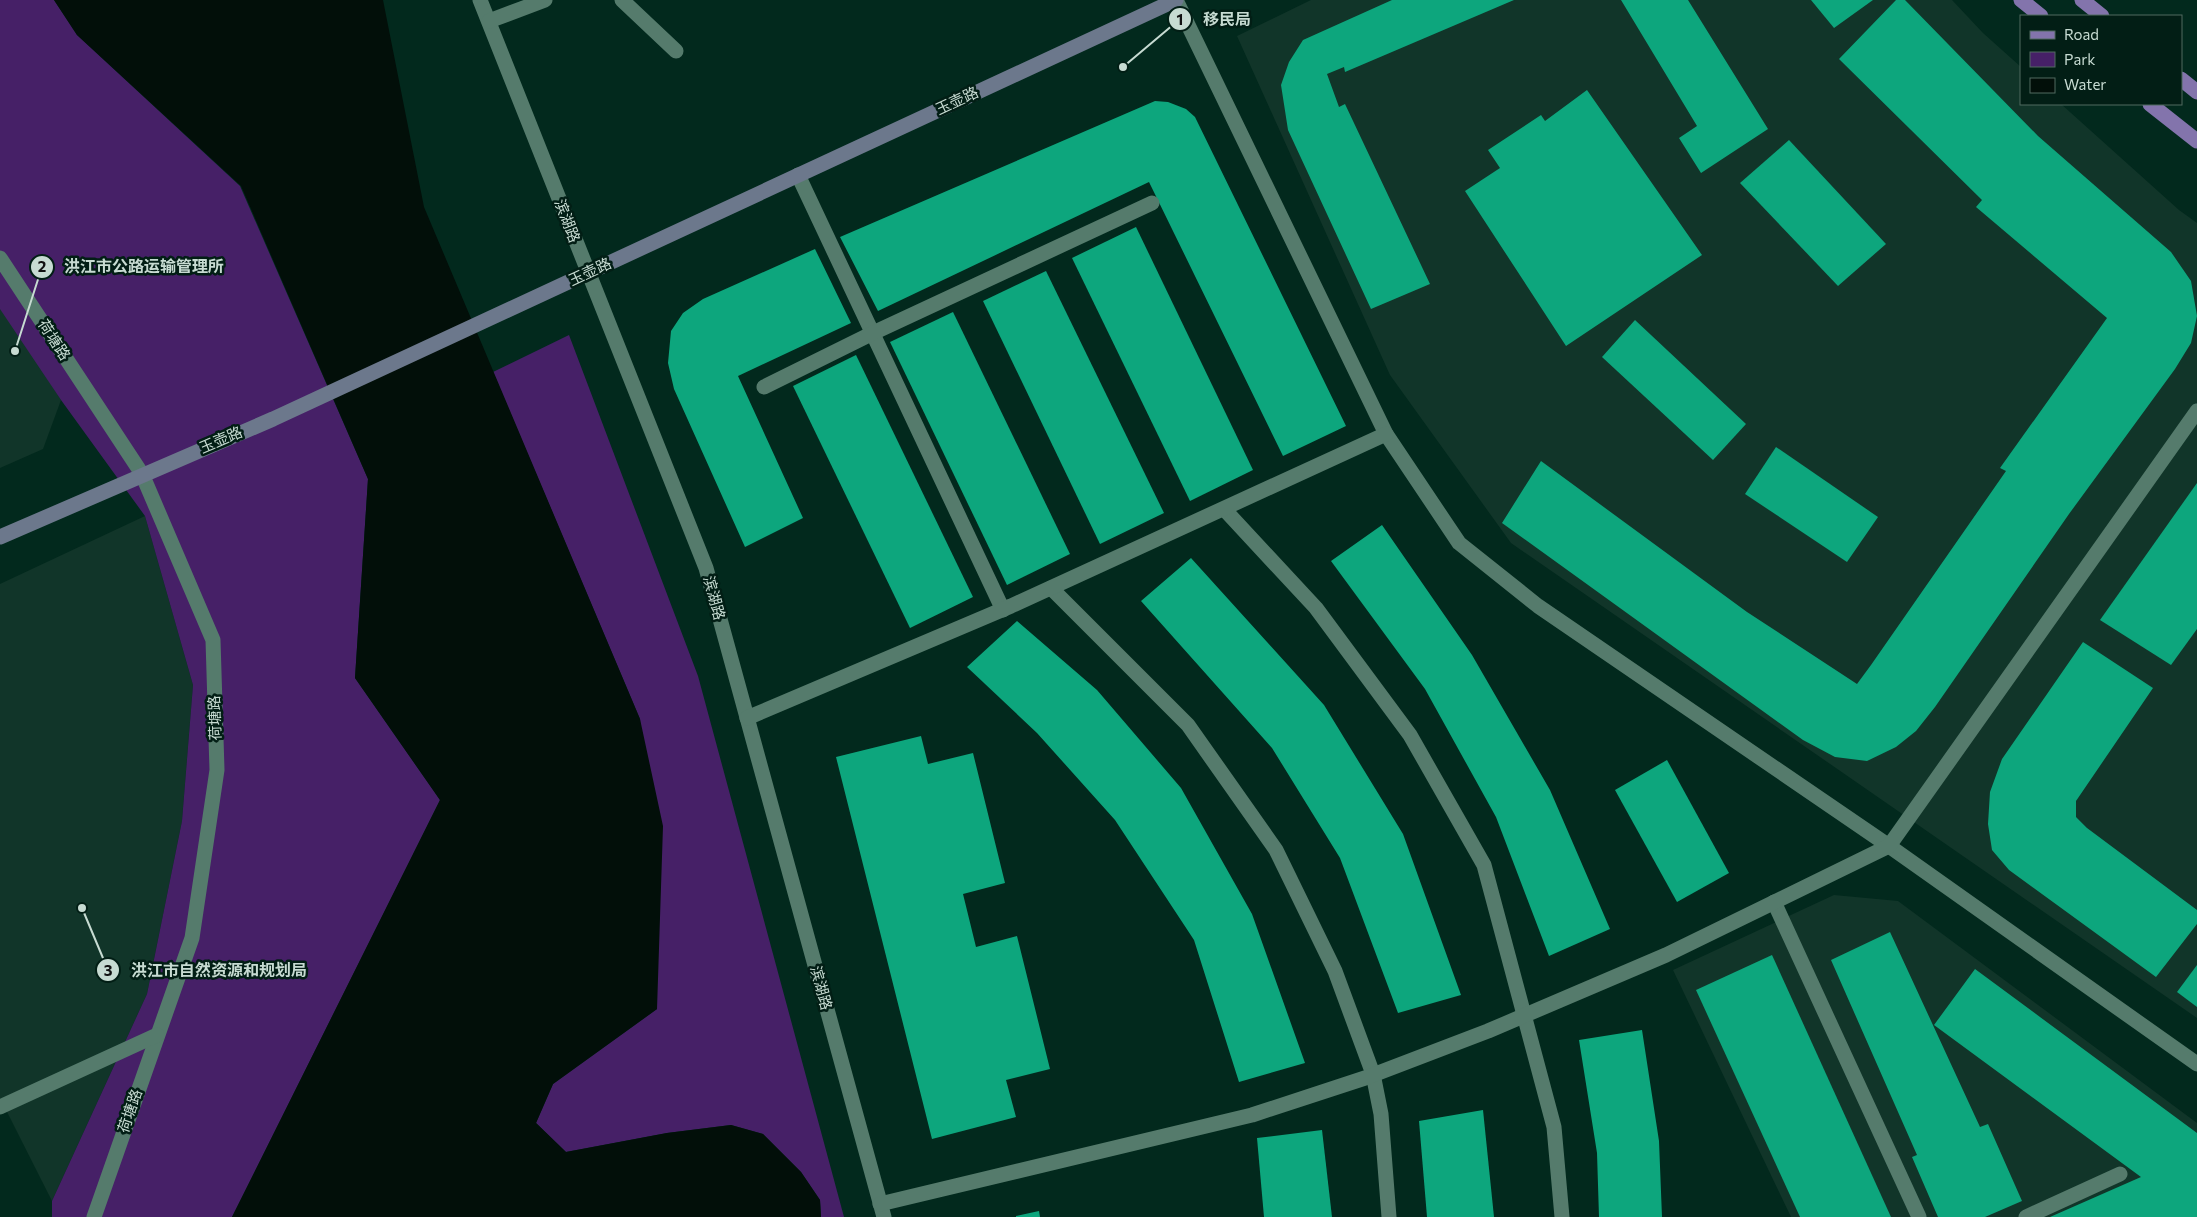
<svg xmlns="http://www.w3.org/2000/svg" width="2197" height="1217" font-family="Commissioner,'Noto Sans SC',sans-serif">
<rect width="100%" height="100%" fill="#02291d"/>
<!-- built -->
<g fill="#113529">
<polygon points="1311,0 1952,0 1983,33 2021,67 2021,104 2061,104 2179,210 2197,223 2197,1018 1511,543 1390,375 1237,36"/>
<polygon points="0,303 61,400 43,449 0,468"/>
<polygon points="145,516 193,685 182,821 147,994 52,1201 0,1098 0,584"/>
<polygon points="1834,895 1898,901 2197,1123 2197,1217 1791,1217 1673,970"/>
</g>
<!-- green -->
<g fill="#462067">
<polygon points="0,0 54,0 77,35 240,186 368,479 355,678 440,800 232,1217 52,1217 52,1201 147,994 182,821 193,685 145,516 61,400 0,309"/>
<polygon points="569,335 698,676 844,1217 821,1217 820,1200 801,1172 763,1134 731,1125 667,1133 566,1152 536,1123 553,1084 657,1009 640,719 493,372"/>
</g>
<!-- water -->
<polygon fill="#020f09" points="54,0 383,0 424,207 640,719 663,826 657,1009 553,1084 536,1123 566,1152 667,1133 731,1125 763,1134 801,1172 820,1200 821,1217 232,1217 440,800 355,678 368,479 241,186 77,35"/>
<!-- building -->
<g fill="#0da67d">
<polygon points="1392,0 1514,0 1345,72 1344,67 1327,74 1339,107 1345,104 1430,284 1371,309 1288,130 1281,85 1289,62 1303,40"/>
<polygon points="1621,0 1688,0 1768,129 1701,173 1679,138 1697,126"/>
<polygon points="1811,0 1873,0 1834,28"/>
<polygon points="1896,0 1905,0 2038,136 2171,252 2191,281 2197,316 2191,343 2175,369 2069,514 1935,707 1916,731 1896,747 1867,761 1835,757 1803,740 1502,523 1541,461 1747,612 1857,684 1871,665 2006,471 2000,468 2107,318 1976,207 1982,200 1839,59"/>
<polygon points="1587,90 1702,255 1566,346 1465,191 1500,168 1488,150 1541,115 1545,121"/>
<polygon points="1155,101 1168,102 1186,109 1195,117 1346,426 1283,456 1149,182 878,311 840,237"/>
<polygon points="1789,140 1886,244 1838,286 1740,183"/>
<polygon points="1136,227 1253,470 1190,501 1072,258"/>
<polygon points="815,249 851,323 738,376 803,518 745,547 674,389 668,363 671,331 683,313 703,299"/>
<polygon points="1046,271 1164,513 1100,544 983,301"/>
<polygon points="953,312 1070,554 1007,585 890,342"/>
<polygon points="1635,320 1746,424 1713,460 1602,357"/>
<polygon points="856,355 973,597 910,628 793,386"/>
<polygon points="1776,447 1878,517 1847,562 1745,494"/>
<polygon points="2197,483 2197,629 2171,665 2100,620"/>
<polygon points="1382,525 1472,655 1550,790 1610,929 1549,956 1496,817 1425,689 1331,561"/>
<polygon points="1191,558 1324,705 1403,834 1461,995 1398,1013 1340,858 1272,748 1141,601"/>
<polygon points="1017,621 1097,690 1181,788 1252,914 1305,1063 1239,1082 1194,940 1115,820 1037,733 967,667"/>
<polygon points="2083,642 2153,688 2076,801 2076,817 2087,828 2197,910 2197,924 2156,977 2009,870 1992,850 1988,824 1990,792 2002,759"/>
<polygon points="921,736 928,764 973,753 1005,883 963,894 976,947 1017,936 1050,1069 1006,1080 1016,1117 932,1139 836,757"/>
<polygon points="1667,760 1729,873 1677,902 1615,790"/>
<polygon points="1890,932 1980,1127 1988,1124 2022,1201 1985,1217 1938,1217 1912,1157 1917,1155 1831,960"/>
<polygon points="1772,955 1891,1217 1800,1217 1696,990"/>
<polygon points="2197,965 2197,1007 2177,992"/>
<polygon points="1975,969 2197,1133 2197,1217 2050,1217 2141,1177 1934,1025"/>
<polygon points="1642,1030 1659,1141 1662,1217 1599,1217 1597,1153 1579,1040"/>
<polygon points="1483,1110 1494,1217 1427,1217 1419,1121"/>
<polygon points="1322,1130 1332,1217 1264,1217 1257,1138"/>
<polygon points="1039,1211 1040,1217 1016,1217 1016,1216"/>
</g>
<g fill="none" stroke-linecap="round" stroke-linejoin="round">
<!-- lane -->
<g stroke="#557b6c" stroke-width="15">
<polyline points="798,175 1003,610"/>
<polyline points="764,387 873,333 1152,203"/>
</g>
<!-- street -->
<g stroke="#557b6c" stroke-width="15">
<polyline points="480,0 706,568 884,1217"/>
<polyline points="622,0 676,51"/>
<polyline points="1176,0 1386,434 1459,543 1538,606 1889,846 2197,1064"/>
<polyline points="489,21 545,0"/>
<polyline points="0,258 142,474 213,640 217,770 192,938 94,1217"/>
<polyline points="1224,509 1316,608 1410,735 1484,865 1554,1127 1562,1217"/>
<polyline points="1051,588 1188,725 1276,850 1335,971 1373,1074 1381,1114 1389,1217"/>
<polyline points="747,718 1011,606 1386,434"/>
<polyline points="1774,902 1919,1217"/>
<polyline points="0,1107 157,1035"/>
<polyline points="880,1204 1252,1115 1365,1078 1488,1031 1666,955 1889,846 2197,411"/>
<polyline points="2026,1217 2120,1174"/>
</g>
<!-- secondary -->
<polyline stroke="#6c788c" stroke-width="15" points="0,537 273,419 1176,0"/>
<!-- primary -->
<g stroke="#8374ac" stroke-width="15">
<polyline points="2021,0 2041,16"/>
<polyline points="2082,0 2102,16"/>
<polyline points="2181,79 2197,92"/>
<polyline points="2150,104 2197,141"/>
</g>
</g>
<g text-anchor="middle" stroke-width="5" stroke-linejoin="round" paint-order="stroke">
<!-- street labels -->
<g font-size="15" fill="#c7dbd2" stroke="#021e15">
<text transform="translate(957 101) rotate(-25)" y="5">玉壶路</text>
<text transform="translate(567 221) rotate(69)" y="5">滨湖路</text>
<text transform="translate(590 272) rotate(-25)" y="5">玉壶路</text>
<text transform="translate(54 340) rotate(57)" y="5">荷塘路</text>
<text transform="translate(221 440) rotate(-23)" y="5">玉壶路</text>
<text transform="translate(714 598) rotate(75)" y="5">滨湖路</text>
<text transform="translate(215 718) rotate(-92)" y="5">荷塘路</text>
<text transform="translate(821 988) rotate(75)" y="5">滨湖路</text>
<text transform="translate(130 1111) rotate(-71)" y="5">荷塘路</text>
</g>
</g>
<!-- callouts -->
<path fill="none" stroke="#c7dbd2" stroke-width="2" d="M1123 67L1180 19M15 351L42 267M82 908L108 970"/>
<g fill="#c7dbd2" stroke="#021e15" stroke-width="2">
<circle cx="1123" cy="67" r="5"/>
<circle cx="15" cy="351" r="5"/>
<circle cx="82" cy="908" r="5"/>
<circle cx="1180" cy="19" r="12"/>
<circle cx="42" cy="267" r="12"/>
<circle cx="108" cy="970" r="12"/>
</g>
<g font-size="15" text-anchor="middle" font-weight="bold" fill="#111">
<text x="1180" y="25">1</text>
<text x="42" y="272">2</text>
<text x="108" y="976">3</text>
</g>
<g font-size="16" text-anchor="middle" font-weight="bold" fill="#c7dbd2" stroke="#021e15" stroke-width="5" stroke-linejoin="round" paint-order="stroke">
<text x="1227" y="25">移民局</text>
<text x="144" y="272">洪江市公路运输管理所</text>
<text x="219" y="976">洪江市自然资源和规划局</text>
</g>
<!-- legend -->
<rect x="2020" y="15" width="162" height="90" fill="#021e15" stroke="#516a61"/>
<rect x="2030" y="31" width="25" height="8" fill="#8374ac" stroke="#516a61"/>
<text x="2064" y="40" font-size="15" fill="#c7dbd2">Road</text>
<rect x="2030" y="52" width="25" height="15" fill="#462067" stroke="#516a61"/>
<text x="2064" y="65" font-size="15" fill="#c7dbd2">Park</text>
<rect x="2030" y="78" width="25" height="15" fill="#020f09" stroke="#516a61"/>
<text x="2064" y="90" font-size="15" fill="#c7dbd2">Water</text>
</svg>
